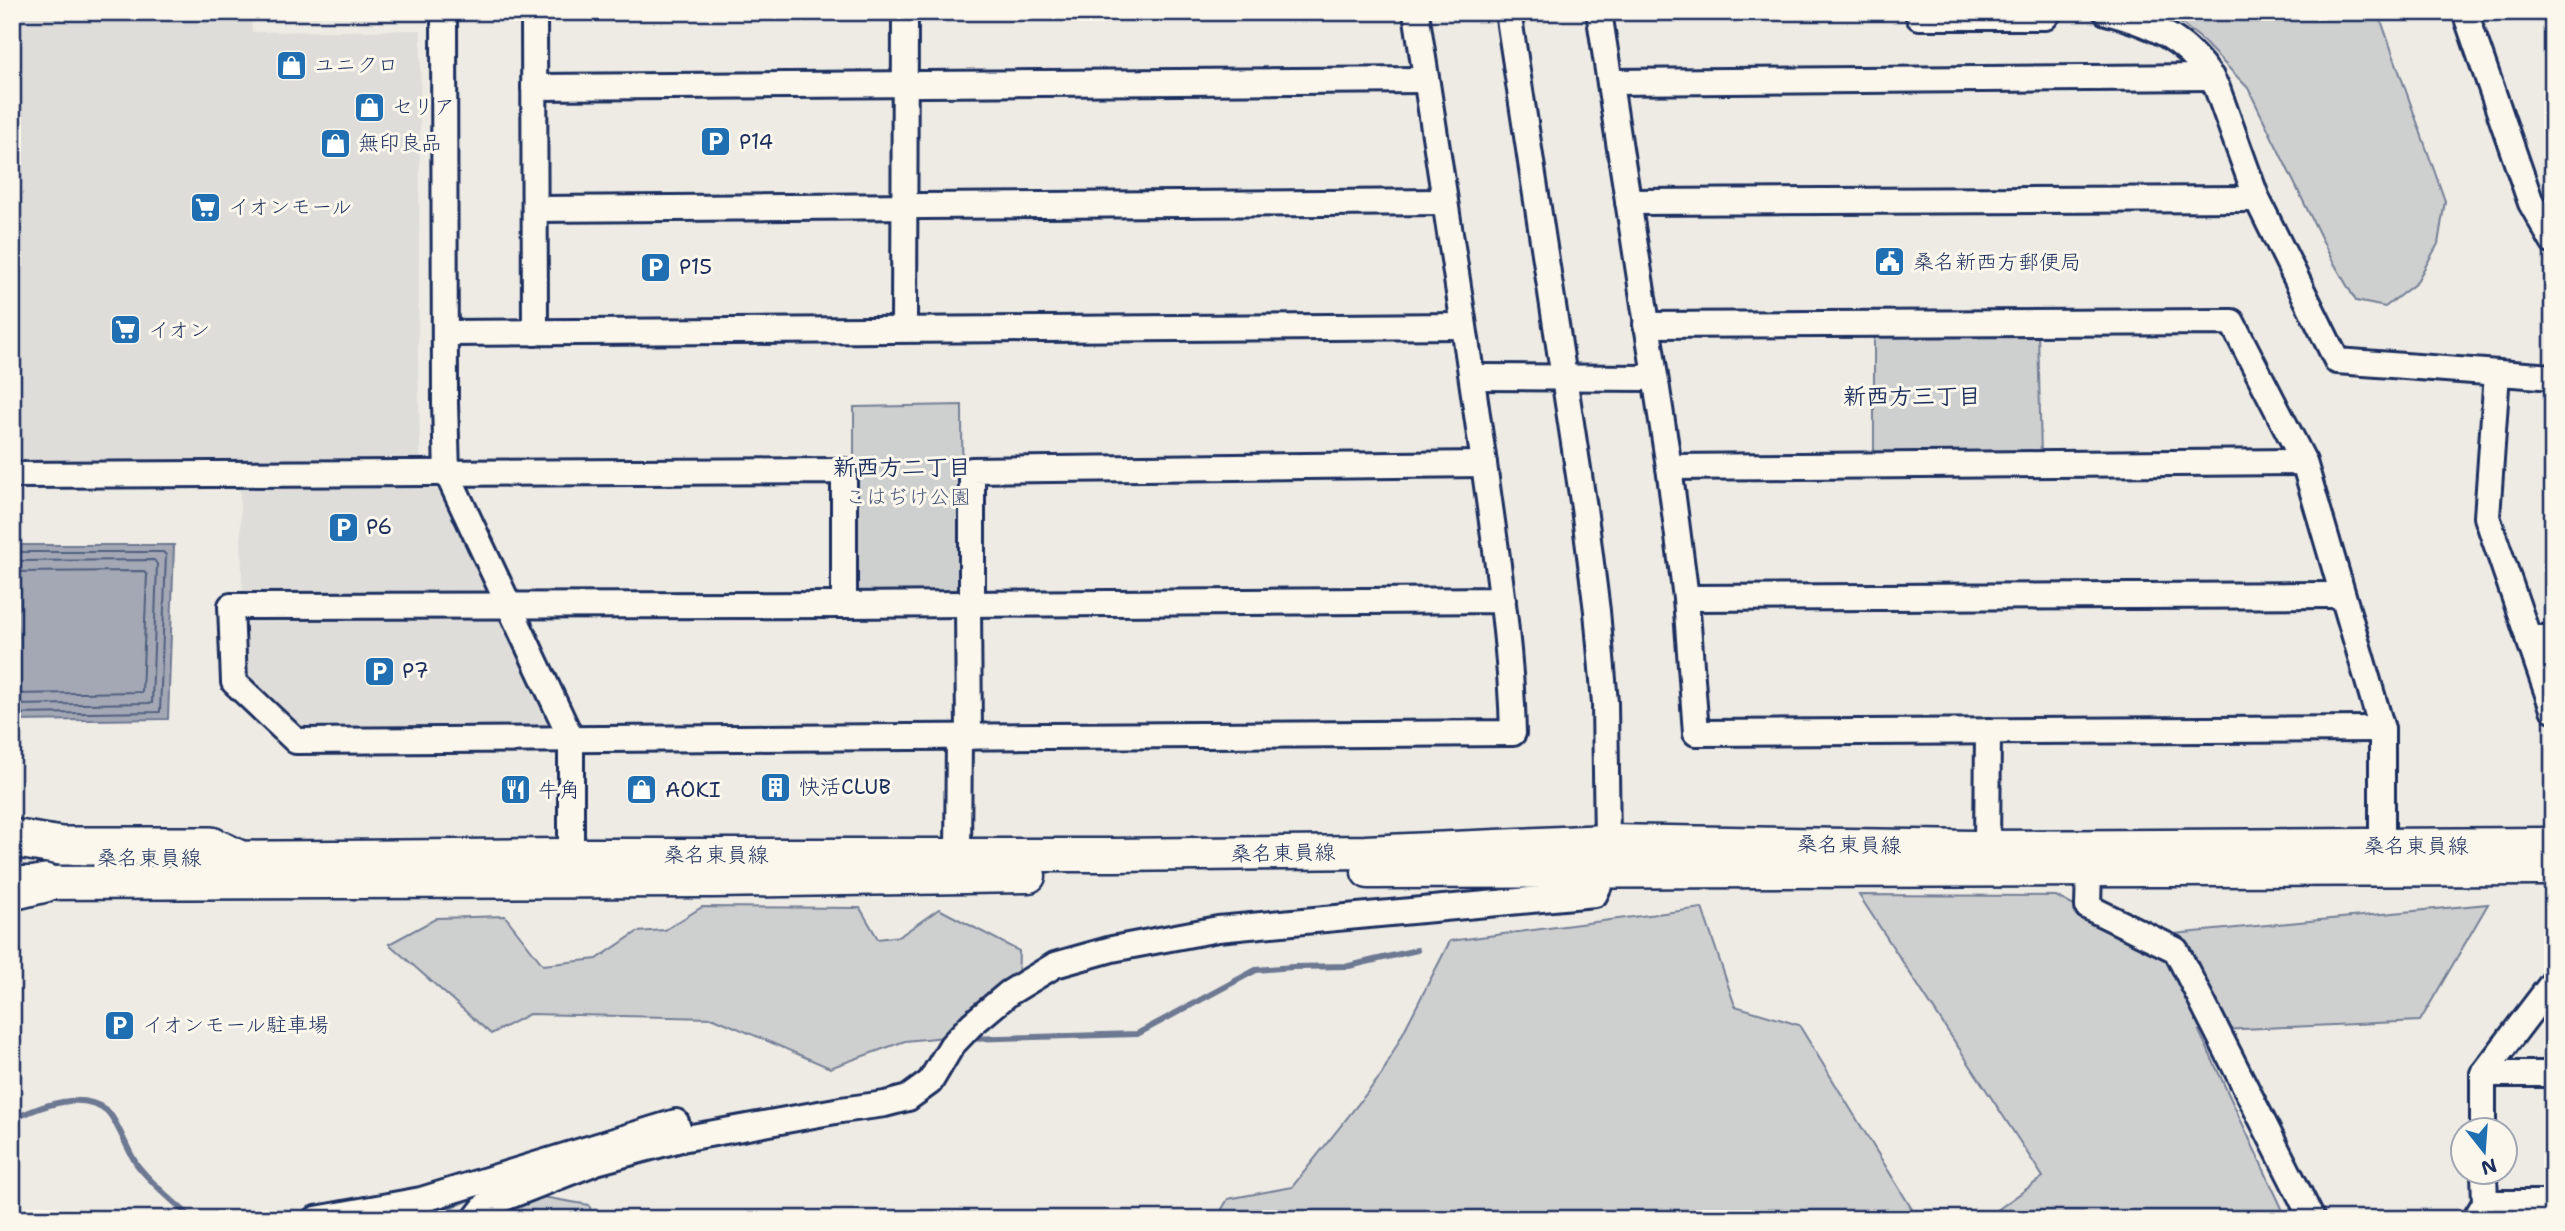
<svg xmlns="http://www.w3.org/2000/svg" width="2565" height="1231" font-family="'Shantell Sans','Klee One',sans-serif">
<rect width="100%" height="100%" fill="#eeebe4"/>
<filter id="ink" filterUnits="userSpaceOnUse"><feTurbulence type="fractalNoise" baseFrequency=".0143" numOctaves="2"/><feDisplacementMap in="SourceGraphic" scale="14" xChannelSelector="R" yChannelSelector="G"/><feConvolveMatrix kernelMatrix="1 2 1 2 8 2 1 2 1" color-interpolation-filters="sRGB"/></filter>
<g filter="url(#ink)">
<!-- built -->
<polygon fill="#deddda" points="12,12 251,12 252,32 421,30 418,355 421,485 433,485 441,493 551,731 304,735 245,680 239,463 12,465"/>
<!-- green -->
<g fill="#cecfcf" stroke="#747f96" stroke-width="2">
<polygon points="2166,12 2378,12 2445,201 2438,244 2416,283 2385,307 2356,301 2331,258 2248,88 2199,37"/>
<polygon points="2038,331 2041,456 1874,456 1874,332"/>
<polygon points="962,405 963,589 955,595 860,595 854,587 854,407"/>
<polygon points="1859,895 2056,896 2132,938 2488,904 2420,1021 2199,1031 2287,1219 1985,1219 2043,1177"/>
<polygon points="702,907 860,908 878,939 900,936 939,909 1019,951 1018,982 945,1037 905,1041 830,1068 714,1018 529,1014 491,1034 389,944 437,918 505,916 543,965 597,959 637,932 665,930"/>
<polygon points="1702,908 1735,1006 1799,1025 1918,1219 1216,1219 1228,1199 1292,1187 1382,1074 1450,941"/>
<polygon points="531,1195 589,1205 594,1219 477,1219"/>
</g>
<!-- water -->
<polygon fill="#a3a8b4" stroke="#6d7892" stroke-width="2" points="12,545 174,545 168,719 12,721"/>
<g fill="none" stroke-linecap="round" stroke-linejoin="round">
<!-- shore -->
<g stroke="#515f80" stroke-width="2">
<polyline points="12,552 163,552 166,555 160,712 12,714"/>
<polyline points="12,561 154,560 157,564 152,703 12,705"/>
<polyline points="12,572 143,571 147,575 142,692 12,694"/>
</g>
<!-- stream -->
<g stroke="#6d7892" stroke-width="6">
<polyline points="968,1039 1137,1034 1256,970 1293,967 1349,966 1417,950"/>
<path d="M12 1120C36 1108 80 1090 106 1110 116 1117 128 1153 138 1166 154 1186 174 1202 193 1219"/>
<polyline points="417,1213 446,1208 480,1194"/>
</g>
<defs>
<g id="minor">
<polyline points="444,12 445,403 447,473 571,738 571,870"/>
<polyline points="534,12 535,333"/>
<path d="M1416 12C1439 163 1463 313 1484 464 1496 553 1511 642 1513 733L296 741 234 682 231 606 844 605 1503 600"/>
<polyline points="1599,12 1669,467 1686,598 1696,733 2382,729"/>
<polyline points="1919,12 1919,17 2045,17 2049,12"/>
<path d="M2106 12C2156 25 2191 41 2217 88L2257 199 2337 361 2553 377"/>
<polyline points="2465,12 2531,203 2553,242"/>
<polyline points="1610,82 2211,77"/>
<polyline points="534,87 1426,80"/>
<polyline points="1628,202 2257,199"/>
<polyline points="536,209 1445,202"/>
<polyline points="1646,325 2232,322 2304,462 2382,729 2382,846"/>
<polyline points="904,329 905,12"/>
<polyline points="445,333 1463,326"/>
<polyline points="2497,373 2487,517 2553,709"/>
<polyline points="1472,377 1654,378"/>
<polyline points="1669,467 2304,462"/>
<polyline points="12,475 844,471 844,605"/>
<polyline points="1686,598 2342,595"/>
<polyline points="968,604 969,737"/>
<polyline points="972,604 972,470 1484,464"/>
<polyline points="2528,638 2553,638"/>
<polyline points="1987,847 1988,731"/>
<polyline points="958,854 959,737"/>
<polyline points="2089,870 2088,907 2176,950 2312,1219"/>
<polyline points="2483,1074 2553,1074"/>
<polyline points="2483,1130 2483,1074 2553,982"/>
<polyline points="2484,1172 2485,1203 2498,1213"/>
<polyline points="316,1219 421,1200 676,1122 681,1139"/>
<polyline points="475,1219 486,1205 596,1162 681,1139 841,1110 885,1104 908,1098 930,1082 952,1045 972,1024 1009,993 1055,965 1112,949 1218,929 1595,894 1606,870 1607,841 1605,703 1597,611 1584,508 1508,12"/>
<polyline points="2475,1219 2485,1203 2553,1203"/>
</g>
<g id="major">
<polyline points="213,858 572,855 1115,855 1365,852 1607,841 1973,847 2553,844"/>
<polyline points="1368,872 2553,869"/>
<polyline points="21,883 715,881 1029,876"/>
</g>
<g id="highway">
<polyline points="12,838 61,846 211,846 236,858"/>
<polyline points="12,891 45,883"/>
</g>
</defs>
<!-- minor casing -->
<use href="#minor" stroke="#1b2f5e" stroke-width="30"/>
<!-- major casing -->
<use href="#major" stroke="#1b2f5e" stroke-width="37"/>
<!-- highway casing -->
<use href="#highway" stroke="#1b2f5e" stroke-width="42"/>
<!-- minor -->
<use href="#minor" stroke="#fbf7ec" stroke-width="24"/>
<!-- major -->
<use href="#major" stroke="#fbf7ec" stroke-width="32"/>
<!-- highway -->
<use href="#highway" stroke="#fbf7ec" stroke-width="37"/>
</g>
</g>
<!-- icons -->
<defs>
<symbol id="shop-square" viewBox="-11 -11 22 22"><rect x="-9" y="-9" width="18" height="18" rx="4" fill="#1f6fb2" stroke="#fbf7ec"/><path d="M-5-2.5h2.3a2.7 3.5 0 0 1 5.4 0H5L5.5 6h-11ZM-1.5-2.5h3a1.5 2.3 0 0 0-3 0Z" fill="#fff"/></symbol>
<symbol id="parking-square" viewBox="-11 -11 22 22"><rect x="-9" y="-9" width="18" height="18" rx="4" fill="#1f6fb2" stroke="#fbf7ec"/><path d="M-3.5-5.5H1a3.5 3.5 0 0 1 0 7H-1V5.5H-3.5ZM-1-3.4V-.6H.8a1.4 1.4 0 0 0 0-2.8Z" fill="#fff"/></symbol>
<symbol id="supermarket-square" viewBox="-11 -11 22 22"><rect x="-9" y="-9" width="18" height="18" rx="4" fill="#1f6fb2" stroke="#fbf7ec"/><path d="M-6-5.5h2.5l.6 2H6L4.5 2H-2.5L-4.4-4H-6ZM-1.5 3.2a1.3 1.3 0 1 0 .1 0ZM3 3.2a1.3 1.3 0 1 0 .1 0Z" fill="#fff"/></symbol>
<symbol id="civic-square" viewBox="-11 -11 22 22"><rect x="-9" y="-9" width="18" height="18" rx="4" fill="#1f6fb2" stroke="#fbf7ec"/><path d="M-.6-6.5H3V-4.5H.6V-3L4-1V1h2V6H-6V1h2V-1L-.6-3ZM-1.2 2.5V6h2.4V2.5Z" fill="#fff"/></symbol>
<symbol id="building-square" viewBox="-11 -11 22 22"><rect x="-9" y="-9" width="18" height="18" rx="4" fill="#1f6fb2" stroke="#fbf7ec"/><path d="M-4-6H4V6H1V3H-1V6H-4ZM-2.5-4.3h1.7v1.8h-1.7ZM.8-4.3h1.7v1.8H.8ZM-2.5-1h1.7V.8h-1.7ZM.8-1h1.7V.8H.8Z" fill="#fff"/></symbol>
<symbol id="restaurant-square" viewBox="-11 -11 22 22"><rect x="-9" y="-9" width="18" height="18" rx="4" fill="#1f6fb2" stroke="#fbf7ec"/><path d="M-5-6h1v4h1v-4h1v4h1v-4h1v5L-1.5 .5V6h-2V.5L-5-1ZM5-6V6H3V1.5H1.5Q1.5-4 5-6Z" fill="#fff"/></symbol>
</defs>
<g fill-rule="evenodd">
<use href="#shop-square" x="274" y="48" width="35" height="35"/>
<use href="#shop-square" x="352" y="90" width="35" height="35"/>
<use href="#parking-square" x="698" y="124" width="35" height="35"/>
<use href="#shop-square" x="318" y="126" width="35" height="35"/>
<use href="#supermarket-square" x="188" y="190" width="35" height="35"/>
<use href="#civic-square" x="1872" y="244" width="35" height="35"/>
<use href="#parking-square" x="638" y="250" width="35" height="35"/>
<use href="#supermarket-square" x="108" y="312" width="35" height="35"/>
<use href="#parking-square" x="326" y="510" width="35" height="35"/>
<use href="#parking-square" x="362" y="654" width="35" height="35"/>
<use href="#building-square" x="758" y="770" width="35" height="35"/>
<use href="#restaurant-square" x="498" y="772" width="35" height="35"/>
<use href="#shop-square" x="624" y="772" width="35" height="35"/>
<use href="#parking-square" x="102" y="1008" width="35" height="35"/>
</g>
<g text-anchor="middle" stroke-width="6" stroke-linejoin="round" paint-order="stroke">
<!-- poi labels -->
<g font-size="21" fill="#1b2f5e" stroke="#fbf7ec" text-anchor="start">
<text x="314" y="72">ユニクロ</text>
<text x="392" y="114">セリア</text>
<text x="739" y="149">P14</text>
<text x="358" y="150">無印良品</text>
<text x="228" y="214">イオンモール</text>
<text x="1913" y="269">桑名新西方郵便局</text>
<text x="679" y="274">P15</text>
<text x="148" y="337">イオン</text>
<text x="366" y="534">P6</text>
<text x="402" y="678">P7</text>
<text x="799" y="794">快活CLUB</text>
<text x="538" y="797">牛角</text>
<text x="665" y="797">AOKI</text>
<text x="142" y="1032">イオンモール駐車場</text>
</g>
<!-- park labels -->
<g font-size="21" fill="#48577a" stroke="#fbf7ec">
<text x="908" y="504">こはぢけ公園</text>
</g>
<!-- street labels -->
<g font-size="21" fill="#1b2f5e" stroke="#fbf7ec">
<text transform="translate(1849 845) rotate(1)" y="7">桑名東員線</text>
<text x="2416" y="853">桑名東員線</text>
<text transform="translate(1283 853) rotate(-1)" y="7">桑名東員線</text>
<text x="716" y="862">桑名東員線</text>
<text x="149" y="865">桑名東員線</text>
</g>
<!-- neighbourhood labels -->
<g font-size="23" font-weight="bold" fill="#1b2f5e" stroke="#fbf7ec">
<text x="1912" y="404">新西方三丁目</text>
<text x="902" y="475">新西方二丁目</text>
</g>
</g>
<!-- margin -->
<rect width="2565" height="1231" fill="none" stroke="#fbf7ec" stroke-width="42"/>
<rect x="21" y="21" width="2523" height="1189" fill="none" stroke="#1b2f5e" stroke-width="2.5" filter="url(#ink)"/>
<!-- north arrow -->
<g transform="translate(2484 1151) rotate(163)"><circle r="33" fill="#fbf7ec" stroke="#a1a7b3" stroke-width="2"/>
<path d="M0-5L12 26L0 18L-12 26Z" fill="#1f6fb2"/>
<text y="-10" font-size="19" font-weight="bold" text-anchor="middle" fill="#1b2f5e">N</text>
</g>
</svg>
